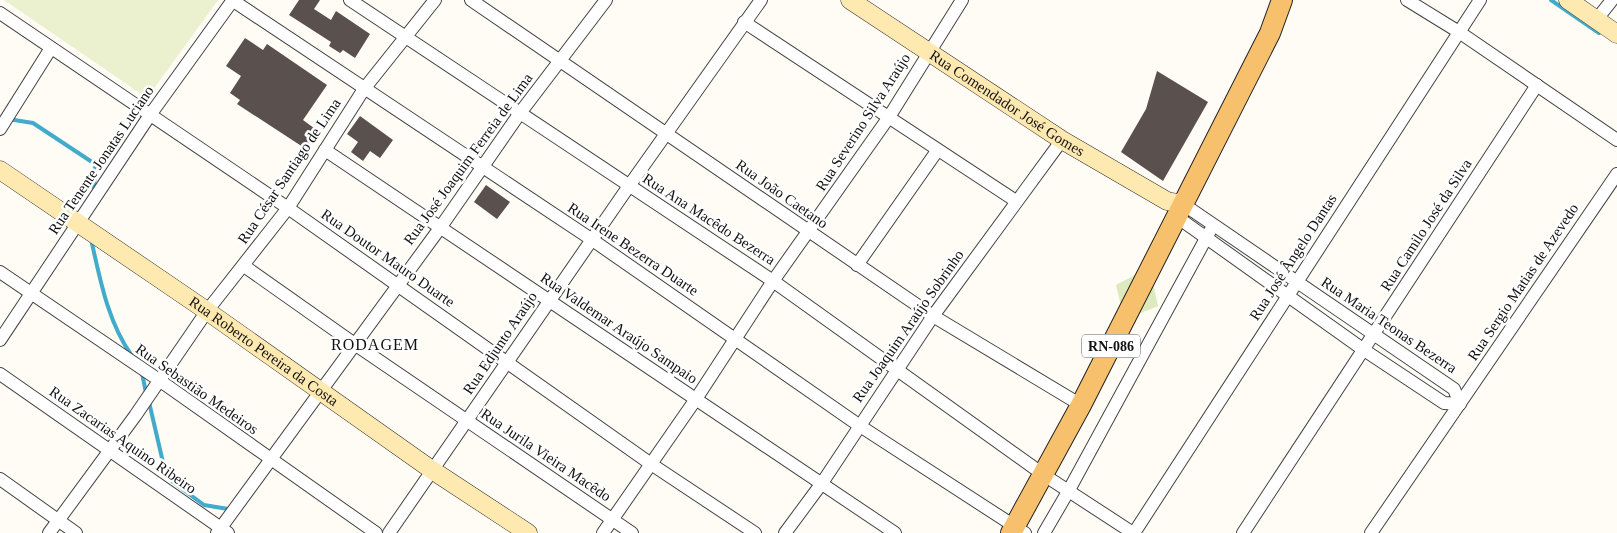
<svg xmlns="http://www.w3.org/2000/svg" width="1617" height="533" font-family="'Times New Roman',serif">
<rect width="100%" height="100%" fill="#fffbf5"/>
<!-- green -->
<polygon fill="#dceabd" points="1137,274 1153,283 1158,306 1136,315 1121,306 1116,285"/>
<!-- pitch -->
<polygon fill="#ebf1cf" points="4,0 218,0 147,98"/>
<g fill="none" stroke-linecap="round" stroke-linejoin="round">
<!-- stream -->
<g stroke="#41abcc" stroke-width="4">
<polyline points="1551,0 1599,33"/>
<polyline points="8,119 33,123 95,164 94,193"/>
<path d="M91 239C100 279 108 323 132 356"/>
<polyline points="142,373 146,393"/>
<polyline points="149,402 165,471 173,482 204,505 228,509"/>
</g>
</g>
<!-- building -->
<g fill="#5a504d">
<polygon points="299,0 320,0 314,9 331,20 336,11 370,34 355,58 343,50 340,53 329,46 331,42 289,15"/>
<polygon points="245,38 263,50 267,44 327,85 303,120 318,131 306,149 237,104 240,100 230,93 241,76 226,66"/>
<polygon points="1157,71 1208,102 1163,181 1121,152 1146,109"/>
<polygon points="360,116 393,140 380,158 370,151 363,161 351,152 358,142 347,134"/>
<polygon points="486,185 510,202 497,219 474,202"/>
</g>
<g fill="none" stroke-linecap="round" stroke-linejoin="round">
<defs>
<g id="street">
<polyline points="232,0 591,239 860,426 1025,533"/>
<polyline points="350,0 773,281 1044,475 1133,533"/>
<polyline points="471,0 933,316 1081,405"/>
<polyline points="1407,0 1459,32 1617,140"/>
<polyline points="0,13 288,208 651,464 755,533"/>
<polyline points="1597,19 1612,0"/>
<polyline points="744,22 1016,201"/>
<polyline points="0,129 51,48"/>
<polyline points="325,150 895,533"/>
<polyline points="1177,217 1364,350 1444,403 1460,404 1454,389 1183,204"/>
<polyline points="857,265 937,151"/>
<polyline points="244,266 356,345 632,533"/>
<polyline points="0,272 159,380 376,533"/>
<polyline points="0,340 150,115 233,0"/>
<polyline points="0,374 228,533"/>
<polyline points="0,479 76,533"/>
<polyline points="49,533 135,416 207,311 288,208 364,89 435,0"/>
<polyline points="217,533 440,228 520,113 606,0"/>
<polyline points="389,533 629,186 761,0"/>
<polyline points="603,533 696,399 773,281 889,117 962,0"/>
<polyline points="785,533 822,483 933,316 1062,140"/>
<polyline points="1044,533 1069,490 1210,231"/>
<polyline points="1134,533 1480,0"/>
<polyline points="1243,533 1537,85"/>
<polyline points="1371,533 1617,174"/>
</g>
<g id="secondary">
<path id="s1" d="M850 0 1062 140 1167 201 1183 204"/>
<polyline points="1568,0 1617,34"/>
<path id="s2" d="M0 170 207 311 432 470 528 533"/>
</g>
<polyline id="primary" points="1011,533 1081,405 1270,33 1282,0"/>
</defs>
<!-- street casing -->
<use href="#street" stroke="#444" stroke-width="14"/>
<!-- secondary casing -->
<use href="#secondary" stroke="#333" stroke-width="19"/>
<!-- primary casing -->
<use href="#primary" stroke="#222" stroke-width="22"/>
<!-- street -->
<use href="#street" stroke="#fff" stroke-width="12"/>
<!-- secondary -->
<use href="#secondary" stroke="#fee9b1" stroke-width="18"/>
<!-- primary -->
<use href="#primary" stroke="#f6c06d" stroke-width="20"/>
</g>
<g text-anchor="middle" stroke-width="5" stroke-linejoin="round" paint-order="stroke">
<!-- shield labels -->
<rect fill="#fff" stroke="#585858" stroke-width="1" x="1082" y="334.5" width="58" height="23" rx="4"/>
<g font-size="14" font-weight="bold" fill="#111">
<text x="1111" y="351">RN-086</text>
</g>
<!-- street labels -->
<g font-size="15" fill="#111" stroke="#fff">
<text dy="5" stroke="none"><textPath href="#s1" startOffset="188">Rua Comendador José Gomes</textPath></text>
<text transform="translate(863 122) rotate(-57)" y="5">Rua Severino Silva Araújo</text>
<text transform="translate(468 159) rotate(-54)" y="5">Rua José Joaquim Ferreia de Lima</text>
<text transform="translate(101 160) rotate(-56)" y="5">Rua Tenente Jonatas Luciano</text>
<text transform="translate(289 171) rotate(-56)" y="5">Rua César Santiago de Lima</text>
<text transform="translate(782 194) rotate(35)" y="5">Rua João Caetano</text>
<text transform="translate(709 219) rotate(33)" y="5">Rua Ana Macêdo Bezerra</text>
<text transform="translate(1426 225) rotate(-57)" y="5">Rua Camilo José da Silva</text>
<text transform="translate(633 249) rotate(34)" y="5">Rua Irene Bezerra Duarte</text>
<text transform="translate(1293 257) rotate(-57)" y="5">Rua José Ângelo Dantas</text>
<text transform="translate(388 258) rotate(35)" y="5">Rua Doutor Mauro Duarte</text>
<text transform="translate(1523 282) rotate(-56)" y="5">Rua Sergio Matias de Azevedo</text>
<text transform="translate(1389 325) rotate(34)" y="5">Rua Maria Teonas Bezerra</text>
<text transform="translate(908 326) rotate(-55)" y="5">Rua Joaquim Araújo Sobrinho</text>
<text transform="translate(619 328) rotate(34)" y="5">Rua Valdemar Araújo Sampaio</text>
<text transform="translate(500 343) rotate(-56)" y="5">Rua Edjunto Araújo</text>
<text dy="5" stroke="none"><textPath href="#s2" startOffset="320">Rua Roberto Pereira da Costa</textPath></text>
<text transform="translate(197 389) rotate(35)" y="5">Rua Sebastião Medeiros</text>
<text transform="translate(123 440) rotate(35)" y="5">Rua Zacarias Aquino Ribeiro</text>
<text transform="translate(546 455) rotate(34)" y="5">Rua Jurila Vieira Macêdo</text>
</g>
<!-- neighbourhood labels -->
<g font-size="16" letter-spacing="1" fill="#111" stroke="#fff">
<text x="375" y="350">RODAGEM</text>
</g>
</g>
</svg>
